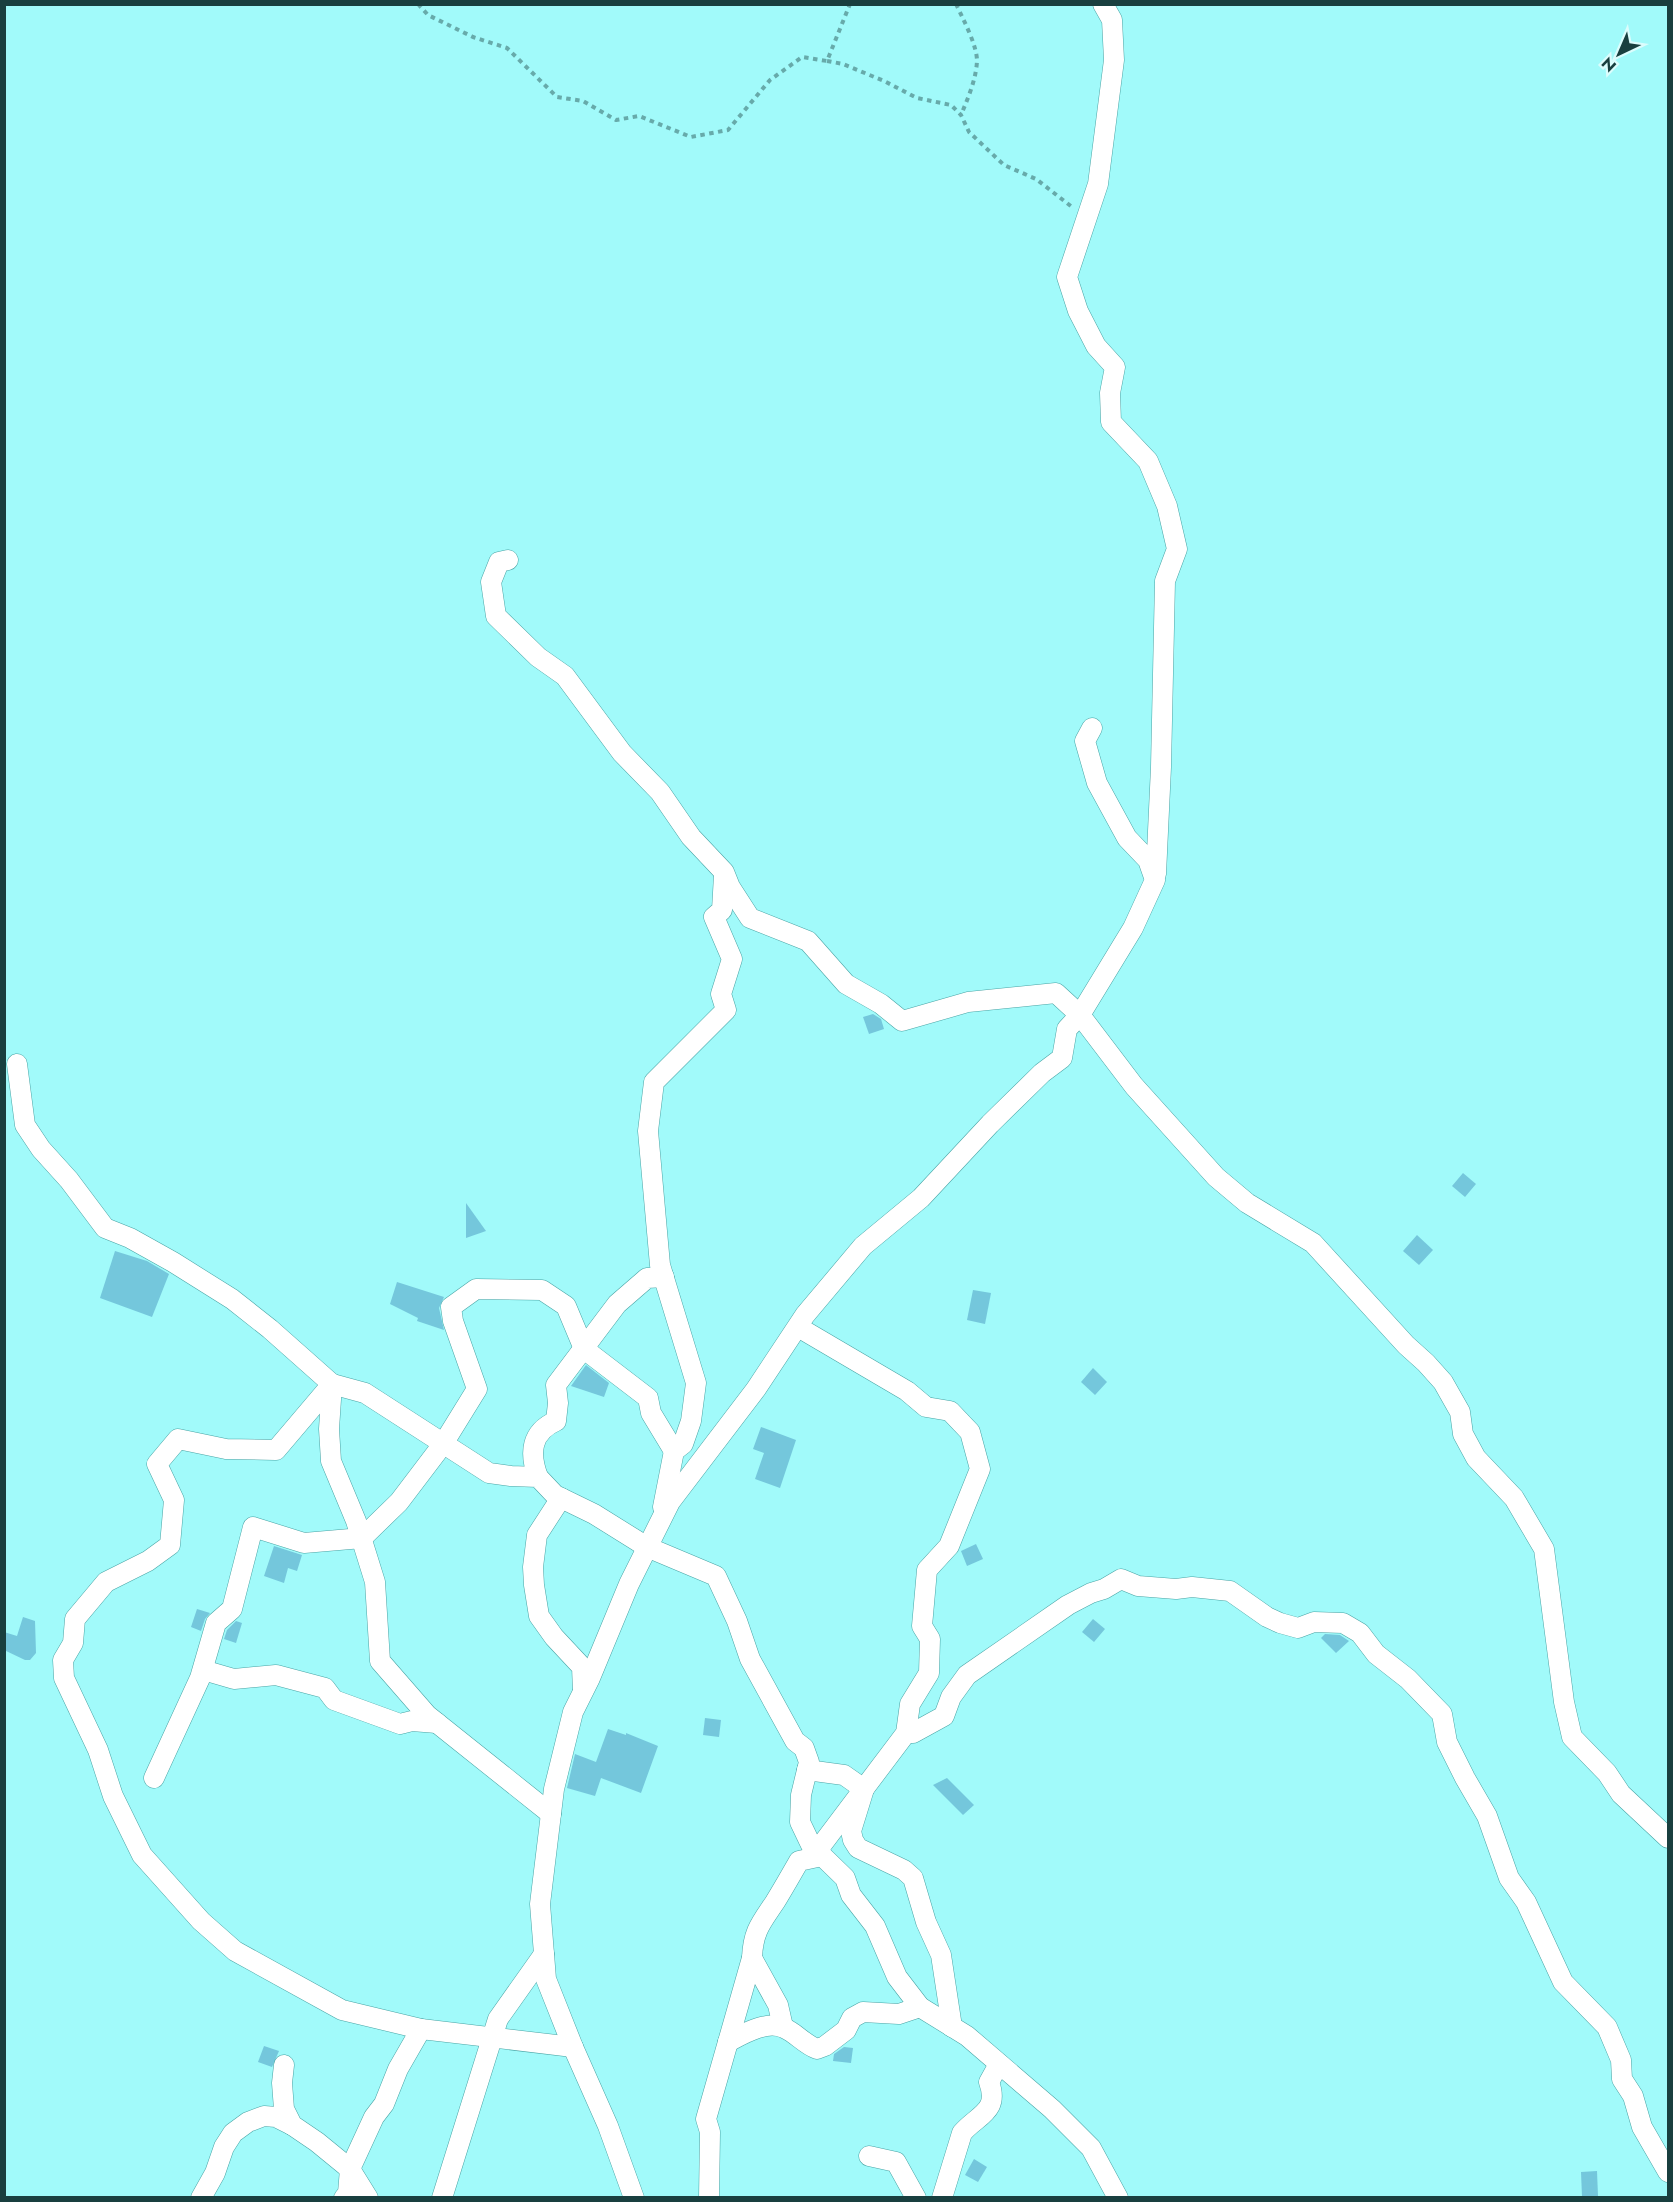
<svg xmlns="http://www.w3.org/2000/svg" width="1673" height="2202" font-family="Jost,sans-serif">
<rect width="100%" height="100%" fill="#a1fafa"/>
<!-- building -->
<g fill="#74c7dc">
<polygon points="873,1014 881,1019 884,1029 869,1034 863,1017"/>
<polygon points="1463,1173 1476,1184 1465,1197 1452,1186"/>
<polygon points="466,1203 486,1231 466,1238"/>
<polygon points="1417,1235 1433,1250 1419,1265 1403,1251"/>
<polygon points="115,1251 147,1261 169,1274 152,1317 100,1298"/>
<polygon points="397,1282 444,1297 439,1308 444,1330 417,1321 418,1318 390,1304"/>
<polygon points="973,1290 991,1293 985,1324 967,1320"/>
<polygon points="586,1365 609,1383 604,1397 571,1386"/>
<polygon points="1093,1368 1107,1382 1095,1395 1081,1382"/>
<polygon points="761,1427 796,1440 780,1488 755,1479 764,1453 753,1449"/>
<polygon points="976,1544 983,1559 967,1566 961,1551"/>
<polygon points="274,1546 302,1555 297,1571 288,1568 284,1583 264,1576"/>
<polygon points="197,1609 210,1613 205,1619 201,1631 191,1627"/>
<polygon points="23,1617 35,1621 36,1653 30,1660 25,1660 4,1650 4,1632 17,1636"/>
<polygon points="1093,1619 1105,1629 1094,1642 1082,1632"/>
<polygon points="236,1621 242,1623 236,1643 224,1639 227,1630"/>
<polygon points="1325,1634 1340,1635 1349,1641 1336,1653 1321,1638"/>
<polygon points="705,1718 721,1720 719,1737 703,1735"/>
<polygon points="608,1729 626,1735 626,1733 658,1746 641,1793 601,1778 595,1796 567,1788 575,1754 596,1762"/>
<polygon points="947,1778 974,1805 963,1815 933,1785"/>
<polygon points="264,2046 279,2051 272,2067 258,2062"/>
<polygon points="844,2047 853,2048 851,2063 833,2061 834,2054"/>
<polygon points="974,2159 987,2167 978,2182 965,2175"/>
<polygon points="1597,2171 1598,2196 1582,2197 1581,2172"/>
</g>
<g fill="none" stroke-linecap="round" stroke-linejoin="round">
<defs>
<g id="minor">
<polyline points="1103,4 1112,20 1114,60 1098,184 1067,277 1078,311 1096,346 1115,367 1110,393 1111,422 1148,461 1167,506 1177,549 1165,581 1161,767 1156,874"/>
<polyline points="508,560 499,562 491,582 496,616 538,657 565,676 622,753 660,792 691,837 724,872 730,887 750,918 808,941 846,984 881,1004 902,1021 968,1002 1056,993 1080,1015 1134,1086 1216,1177 1247,1203 1313,1243 1406,1345 1426,1363 1443,1382 1460,1412 1463,1434 1476,1458 1514,1498 1544,1549 1564,1702 1572,1737 1607,1773 1621,1794 1668,1838"/>
<polyline points="17,1064 25,1125 41,1149 69,1180 105,1228 130,1238 173,1262 232,1299 270,1329 332,1384 329,1429 331,1461 356,1521 375,1582 380,1661 427,1715 551,1814"/>
<polyline points="798,1327 907,1391 926,1407 950,1411 970,1432 980,1469 949,1546 927,1570 922,1626 930,1639 929,1673 910,1704 906,1733 817,1851"/>
<path d="M538 1477C529 1453 531 1432 556 1421L558 1403 556 1385 617 1304 647 1278 664 1277"/>
<polyline points="561,1498 537,1535 533,1567 534,1585 539,1616 554,1637 582,1667 583,1691"/>
<polyline points="663,1507 674,1451 683,1444 691,1421 696,1383 660,1265 648,1131 654,1082 726,1010 721,994 732,959 714,917 722,910 724,875"/>
<polyline points="203,1670 234,1679 276,1675 325,1688 334,1700 400,1724 412,1721 437,1723"/>
<polyline points="906,1733 913,1733 944,1716 951,1697 967,1675 1068,1605 1091,1593 1104,1589 1121,1579 1138,1586 1176,1589 1192,1587 1230,1591 1267,1617 1280,1623 1298,1628 1314,1622 1343,1623 1360,1633 1376,1654 1408,1679 1442,1714 1447,1742 1465,1778 1487,1816 1509,1878 1526,1902 1563,1982 1607,2027 1621,2060 1622,2079 1633,2096 1642,2127 1668,2172"/>
<polyline points="807,1770 844,1775 864,1789 851,1831 853,1840 858,1848 904,1870 913,1878 926,1922 941,1955 952,2027"/>
<polyline points="154,1778 200,1678 216,1623 232,1609 253,1527 304,1543 362,1538 399,1502 443,1444 477,1389 453,1321 451,1307 476,1289 542,1290 566,1306 584,1349 648,1398 651,1413 674,1451"/>
<polyline points="752,1958 778,2005 783,2027"/>
<path d="M728 2042C743 2034 766 2020 784 2028 796 2033 804 2044 817 2049L825 2046 846 2030 852 2018 863 2012 899 2014 920 2007"/>
<polyline points="573,2047 421,2029 342,2010 235,1951 201,1921 142,1855 113,1796 98,1750 64,1678 63,1660 73,1643 75,1619 106,1582 148,1561 170,1545 174,1500 157,1464 178,1439 226,1449 276,1450 332,1384 365,1393 489,1473 511,1476 538,1477 555,1495 594,1514 647,1547 716,1576 737,1621 750,1659 795,1741 804,1748 809,1762 801,1795 800,1822 811,1845 845,1878 851,1895 875,1926 897,1977 920,2007 967,2036 1052,2109 1091,2148 1118,2198"/>
<polyline points="284,2065 282,2083 284,2109 292,2125 317,2142 350,2169 368,2198"/>
<polyline points="869,2156 896,2162 916,2198"/>
<polyline points="201,2198 215,2173 224,2147 233,2133 248,2122 264,2116 276,2117 292,2125"/>
<polyline points="344,2198 348,2193 350,2169 374,2117 384,2104 398,2069 421,2029"/>
<polyline points="442,2198 498,2019 544,1954"/>
<polyline points="634,2198 608,2126 573,2047 546,1979 540,1904 554,1789 573,1712 590,1678 629,1584 670,1502 756,1389 805,1315 863,1246 921,1198 990,1124 1042,1073 1062,1058 1067,1029 1080,1015 1133,928 1155,880 1148,860 1127,838 1097,783 1085,741 1092,728"/>
<path d="M709 2198 710 2132 706 2119 752 1958C753 1931 761 1923 775 1902 783 1889 791 1875 799 1861L822 1856"/>
<path d="M942 2198 962 2133C977 2115 1000 2112 989 2082L999 2064"/>
</g>
</defs>
<!-- minor casing -->
<use href="#minor" stroke="#49a4a5" stroke-width="21"/>
<!-- path -->
<g stroke="#67aaaa" stroke-width="4" stroke-dasharray="4.5 4.5" stroke-linecap="butt">
<polyline points="418,4 428,15 473,37 507,48 557,97 583,101 616,120 639,116 691,137 728,130 770,80 802,57 827,61 850,4"/>
<path d="M956 4C963 19 977 45 977 61 976 80 968 98 961 115"/>
<polyline points="827,61 843,64 884,81 917,98 951,105 961,115 969,132 1004,165 1036,179 1072,207"/>
</g>
<!-- minor -->
<use href="#minor" stroke="#fff" stroke-width="20"/>
</g>
<!-- border -->
<rect width="1673" height="2202" fill="none" stroke="#193f3f" stroke-width="12"/>
<!-- north arrow -->
<g transform="translate(1619 54) rotate(224)" stroke="#dcfdfd" stroke-width="4.5" paint-order="stroke">
<path d="M0-4.5L10 22L0 15L-10 22Z" fill="#193f3f"/>
<text y="-9" font-size="16" font-weight="bold" text-anchor="middle" fill="#193f3f">N</text>
</g>
</svg>
